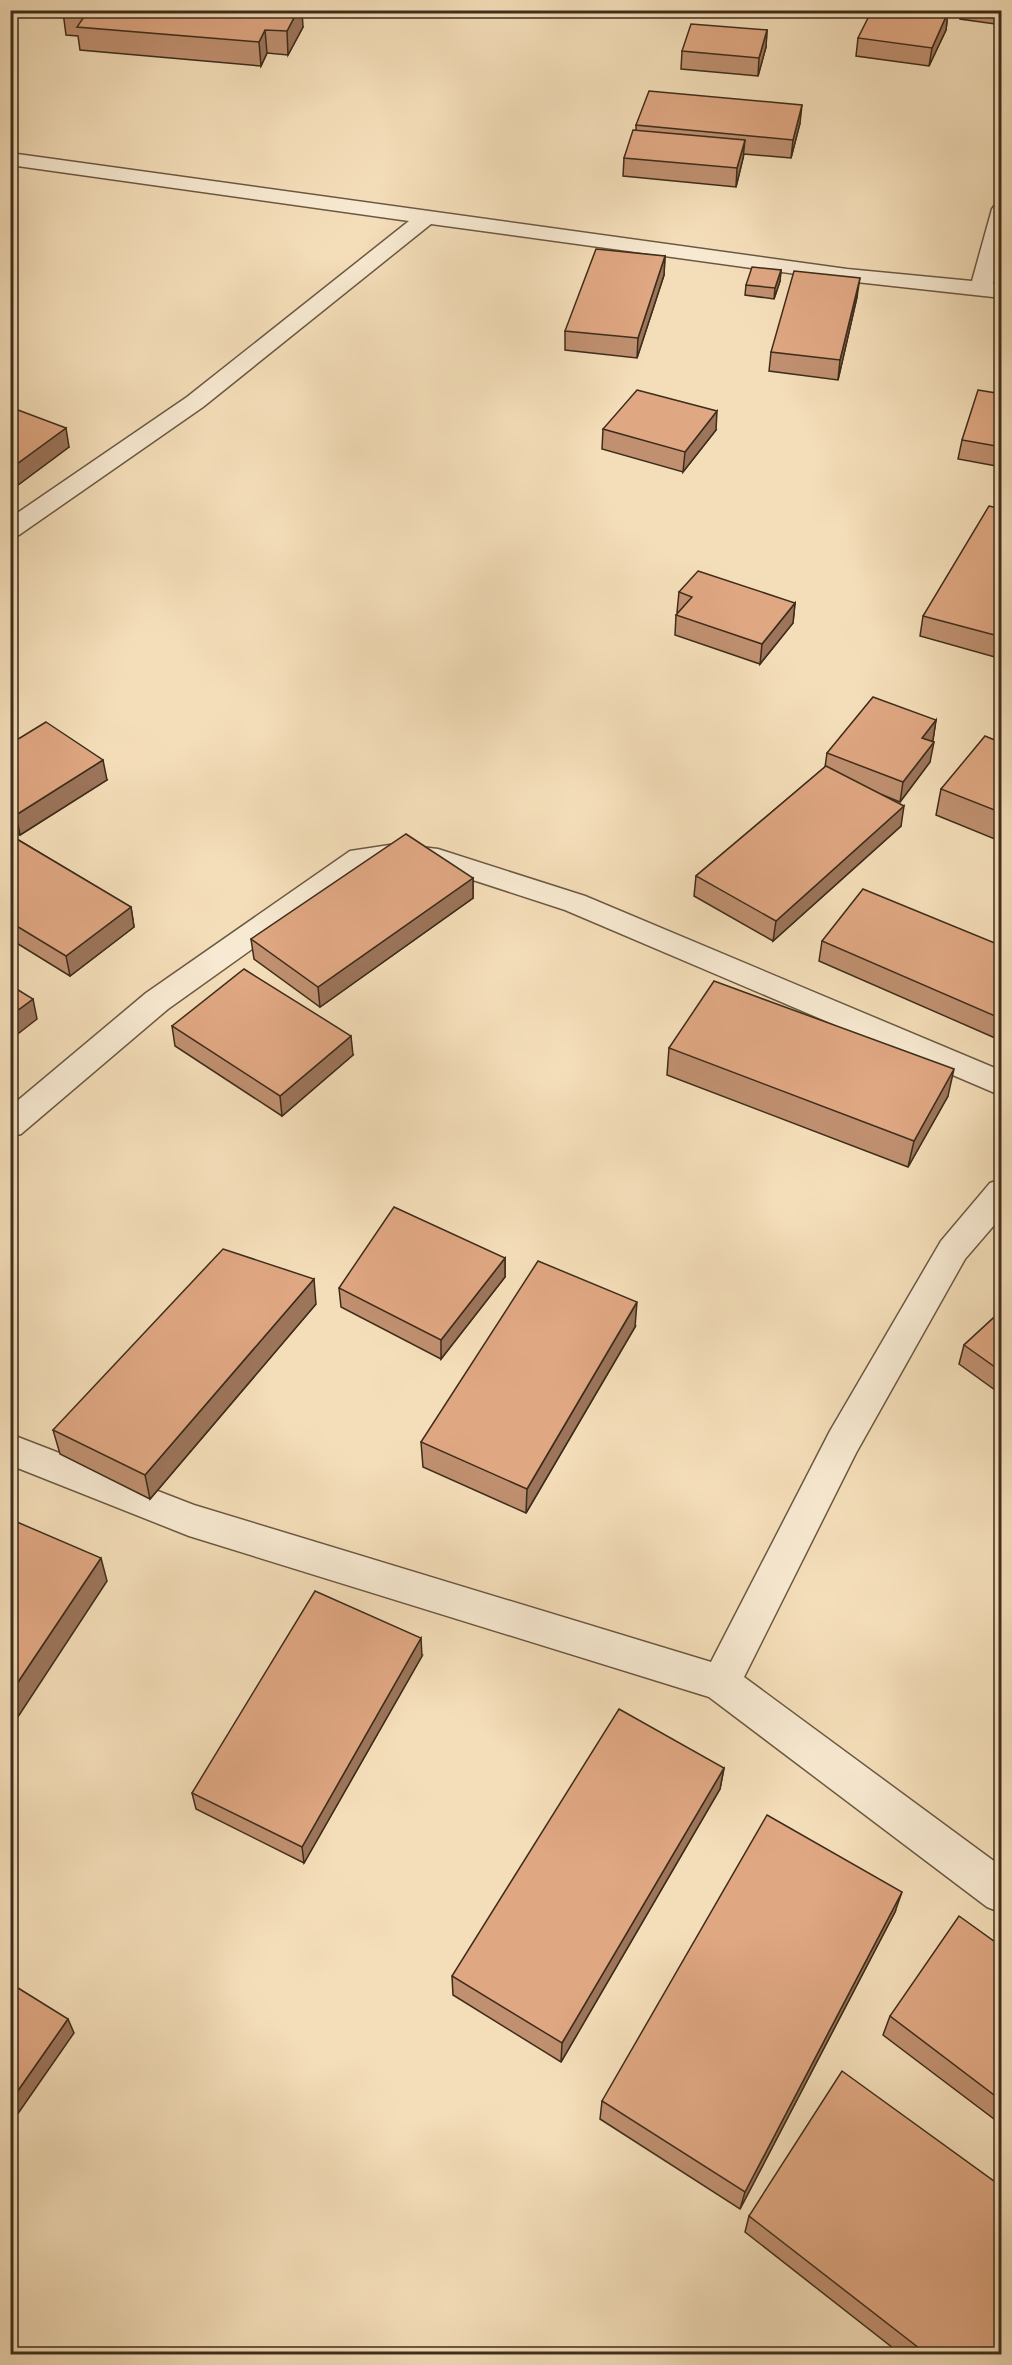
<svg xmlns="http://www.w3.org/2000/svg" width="1012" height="2365" font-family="'IM FELL DW Pica',serif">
<rect width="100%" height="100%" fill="#f4deb9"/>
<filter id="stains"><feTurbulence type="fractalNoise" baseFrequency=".00333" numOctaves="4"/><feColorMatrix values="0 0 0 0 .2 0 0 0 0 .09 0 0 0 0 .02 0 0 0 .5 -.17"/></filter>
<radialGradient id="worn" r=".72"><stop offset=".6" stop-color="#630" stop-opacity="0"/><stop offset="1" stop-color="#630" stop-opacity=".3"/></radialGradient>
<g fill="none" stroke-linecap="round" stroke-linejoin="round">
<defs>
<g id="minor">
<polygon points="10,153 847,269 972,281 992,209 995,205 1002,203 1002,252 993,284 1002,284 1002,298 847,281 431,224 203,407 19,535 10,537 10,518 187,397 409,221 10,165"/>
<polygon points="396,844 438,849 585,896 1002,1071 1002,1096 565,910 436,868 396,864 367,867 168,1009 21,1134 10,1137 10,1107 146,993 350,851"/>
<polygon points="1002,1179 1002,1216 965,1259 856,1453 744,1677 1002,1867 1002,1913 987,1907 709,1697 189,1536 10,1465 10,1434 194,1505 711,1662 830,1431 941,1241 990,1183"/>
</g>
</defs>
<!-- minor casing -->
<use href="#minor" stroke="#6c5942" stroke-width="3"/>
<!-- minor -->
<use href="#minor" fill="#f8ead2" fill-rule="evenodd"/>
</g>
<!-- wall -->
<g fill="#c09070" stroke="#3e2d1b" stroke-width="1.5">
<polygon points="961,10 1002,10 1002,25 960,19"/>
<polygon points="63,12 303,27 288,55 267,53 261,66 80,50 78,36 66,35"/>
<polygon points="948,12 946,30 929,66 856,56 858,38"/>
<polygon points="767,30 766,47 758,76 681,69 682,51"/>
<polygon points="800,123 791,158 744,154 736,187 623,176 624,158 636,130 636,125"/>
<polygon points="665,256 664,275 637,358 565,350 565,331"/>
<polygon points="781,270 780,281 774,299 745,295 746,285"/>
<polygon points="857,297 838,380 769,371 771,352"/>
<polygon points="1002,394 1002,467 958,459 962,440"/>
<polygon points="10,407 69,447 18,485 10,482"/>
<polygon points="603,429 716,430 683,472 602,449"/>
<polygon points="1002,509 1002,659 920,636 923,616"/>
<polygon points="679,592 795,603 793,623 760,664 675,635 676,615 679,612 677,612"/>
<polygon points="936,720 933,740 931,741 930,762 900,802 883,795 901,826 773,941 694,896 696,876 825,767 827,753"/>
<polygon points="1002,743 1002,842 936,815 941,789"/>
<polygon points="10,744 107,780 20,835 10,828"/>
<polygon points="10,835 131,907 134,927 70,976 10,939"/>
<polygon points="473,878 473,898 320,1007 254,959 251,939"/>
<polygon points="822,941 1002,946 1002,1041 819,961"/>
<polygon points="172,1026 353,1055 282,1116 175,1046"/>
<polygon points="669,1048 948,1096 908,1167 667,1075"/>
<polygon points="1002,1242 1002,1255 998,1253"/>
<polygon points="505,1258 505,1277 441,1359 341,1307 339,1288"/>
<polygon points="316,1304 150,1499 60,1454 53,1430"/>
<polygon points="1002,1310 1002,1395 959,1364 964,1345"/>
<polygon points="635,1327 526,1513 423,1467 421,1442"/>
<polygon points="422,1656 304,1863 196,1809 192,1793"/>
<polygon points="724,1768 720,1789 561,2062 453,1995 452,1976"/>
<polygon points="895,1912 740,2209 600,2119 602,2101"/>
<polygon points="1002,1947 1002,2125 883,2035 890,2016"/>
<polygon points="749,2216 1002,2355 902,2355 745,2232"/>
</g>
<!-- shaded-wall -->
<g fill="#9c755b" stroke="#3e2d1b" stroke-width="1.5">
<polygon points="298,10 302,10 303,27 288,55 287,31"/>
<polygon points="948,12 946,30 929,66 932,48"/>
<polygon points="265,30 267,53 261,66 259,42"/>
<polygon points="767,30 766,47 758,76 759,58"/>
<polygon points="802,105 800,123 791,158 793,140"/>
<polygon points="745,140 743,158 736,187 737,168"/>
<polygon points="665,256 664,275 637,358 638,338"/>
<polygon points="781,270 780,281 774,299 775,288"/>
<polygon points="860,278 857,297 838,380 840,360"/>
<polygon points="717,411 716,430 683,472 685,452"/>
<polygon points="66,428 69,447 18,485 14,466"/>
<polygon points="795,603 793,623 760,664 762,644"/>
<polygon points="936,720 933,740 918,758 922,738"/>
<polygon points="934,742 930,762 900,802 903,782"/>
<polygon points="103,760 107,780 20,835 16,815"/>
<polygon points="904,806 901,826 773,941 776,921"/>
<polygon points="473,878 473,898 320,1007 318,987"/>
<polygon points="131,907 134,927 70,976 66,956"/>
<polygon points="33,999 37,1019 10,1040 10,1016"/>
<polygon points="351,1036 353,1055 282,1116 280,1096"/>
<polygon points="954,1069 948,1096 908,1167 914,1141"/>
<polygon points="505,1258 505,1277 441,1359 441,1340"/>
<polygon points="314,1279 316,1304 150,1499 145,1475"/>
<polygon points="637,1302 635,1327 526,1513 527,1489"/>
<polygon points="101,1558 107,1581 10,1729 10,1694"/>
<polygon points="421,1638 422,1656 304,1863 302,1847"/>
<polygon points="724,1768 720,1789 561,2062 562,2043"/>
<polygon points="902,1892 895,1912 740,2209 745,2192"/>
<polygon points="68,2019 74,2033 10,2125 10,2102"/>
</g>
<!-- building -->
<g fill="#dfa782" stroke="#3e2d1b" stroke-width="1.5">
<polygon points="64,10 298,10 287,31 265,30 259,42 77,27 86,14 63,12"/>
<polygon points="872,10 936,10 948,12 932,48 858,38"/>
<polygon points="691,24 767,30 759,58 682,51"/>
<polygon points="649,91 802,105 793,140 636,125"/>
<polygon points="633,130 745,140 737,168 624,158"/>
<polygon points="596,249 665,256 638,338 565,331"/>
<polygon points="752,267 781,270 775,288 746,285"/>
<polygon points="794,271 860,278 840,360 771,352"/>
<polygon points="637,390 717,411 685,452 603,429"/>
<polygon points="978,390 1002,394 1002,447 962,440"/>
<polygon points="10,407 66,428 14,466 10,464"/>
<polygon points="989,506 1002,509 1002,637 923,616"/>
<polygon points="698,571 795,603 762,644 676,615 692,597 679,592"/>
<polygon points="873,697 936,720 922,738 934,742 903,782 827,753"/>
<polygon points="46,722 103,760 16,815 10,812 10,744"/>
<polygon points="985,736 1002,743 1002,813 941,789"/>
<polygon points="826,766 904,806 776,921 696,876"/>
<polygon points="406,834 473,878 318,987 251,939"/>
<polygon points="10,835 131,907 66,956 10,922"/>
<polygon points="863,889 1002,946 1002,1019 822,941"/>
<polygon points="244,969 351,1036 280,1096 172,1026"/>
<polygon points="714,981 954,1069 914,1141 669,1048"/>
<polygon points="10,985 33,999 10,1016"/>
<polygon points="394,1207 505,1258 441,1340 339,1288"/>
<polygon points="223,1249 314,1279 145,1475 53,1430"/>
<polygon points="538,1261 637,1302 527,1489 421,1442"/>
<polygon points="1002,1310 1002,1372 964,1345"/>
<polygon points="10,1519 101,1558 10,1694"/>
<polygon points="315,1591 421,1638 302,1847 192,1793"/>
<polygon points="619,1709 724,1768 562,2043 452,1976"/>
<polygon points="767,1815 902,1892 745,2192 602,2101"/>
<polygon points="959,1916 1002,1947 1002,2101 890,2016"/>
<polygon points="10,1983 68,2019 10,2102"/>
<polygon points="842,2071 1002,2187 1002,2355 928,2355 749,2216"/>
</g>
<!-- margin -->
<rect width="1012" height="2365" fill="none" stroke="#f4deb9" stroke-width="36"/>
<rect x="12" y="12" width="988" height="2341" fill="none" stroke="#3e2d1b" stroke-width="3"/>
<rect x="18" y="18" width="976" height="2329" fill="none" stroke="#3e2d1b" stroke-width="1.5"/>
<rect width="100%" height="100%" filter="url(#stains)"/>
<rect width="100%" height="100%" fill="url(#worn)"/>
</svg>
